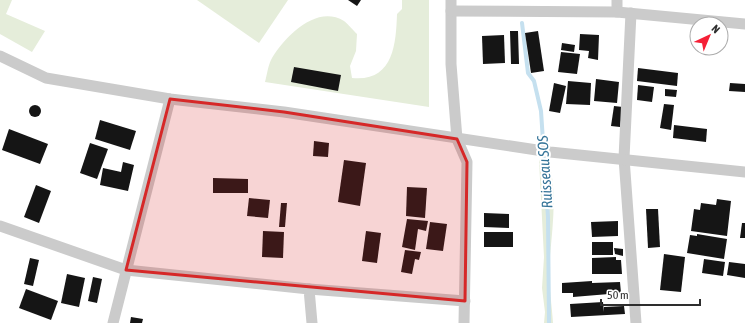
<svg xmlns="http://www.w3.org/2000/svg" width="745" height="323" font-family="'Asap Condensed',sans-serif">
<rect width="100%" height="100%" fill="#fff"/>
<!-- green -->
<g fill="#e5edda">
<polygon points="0,0 12,0 6,14 45,31 32,52 0,34"/>
<polygon points="197,0 288,0 259,43"/>
<path d="M402 0H429V107L265 82C267 75 268 65 272 58 285 37 316 4 344 21 348 24 353 30 357 34L356 51 350 66 352 78C393 82 396 45 397 14L402 9Z"/>
<path d="M548 159C559 196 551 233 549 271 549 288 552 306 553 323H544L545 312 542 288 544 257 539 160Z"/>
</g>
<g fill="none" stroke-linecap="round" stroke-linejoin="round">
<!-- stream -->
<polyline stroke="#c5e0ef" stroke-width="4" points="522,23 528,73 534,81 541,111 548,217 549,323"/>
</g>
<!-- building -->
<g fill="#151515">
<polygon points="348,0 361,0 357,6"/>
<polygon points="510,31 518,31 519,64 511,64"/>
<polygon points="538,31 544,71 531,73 525,33"/>
<polygon points="580,34 599,35 598,60 588,58 589,51 579,50"/>
<polygon points="504,35 505,63 483,64 482,36"/>
<polygon points="562,43 575,45 574,52 561,50"/>
<polygon points="561,52 580,54 577,74 558,72"/>
<polygon points="294,67 341,75 338,91 291,82"/>
<polygon points="638,68 678,73 677,86 637,81"/>
<polygon points="596,79 619,82 617,103 594,101"/>
<polygon points="568,81 591,83 590,105 566,104"/>
<polygon points="554,83 566,86 560,113 549,111"/>
<polygon points="730,83 745,84 745,92 729,91"/>
<polygon points="638,85 654,87 652,102 637,100"/>
<polygon points="665,89 677,90 676,97 665,96"/>
<polygon points="664,104 674,105 671,130 660,128"/>
<circle cx="35" cy="111" r="6"/>
<polygon points="614,106 623,107 620,127 611,126"/>
<polygon points="100,120 136,131 130,150 95,139"/>
<polygon points="674,125 707,129 706,142 673,138"/>
<polygon points="9,129 48,144 40,164 2,150"/>
<polygon points="314,141 329,143 328,157 313,156"/>
<polygon points="90,143 108,149 97,179 80,173"/>
<polygon points="344,160 366,163 360,206 338,202"/>
<polygon points="123,162 134,165 128,191 100,185 103,168 121,172"/>
<polygon points="213,178 248,179 248,193 213,193"/>
<polygon points="36,185 51,191 39,223 24,217"/>
<polygon points="407,187 427,188 425,218 406,216"/>
<polygon points="249,198 270,200 268,218 247,216"/>
<polygon points="717,199 731,201 727,236 691,231 694,209 700,210 701,203 716,205"/>
<polygon points="281,203 287,203 285,227 279,227"/>
<polygon points="646,209 658,209 660,247 648,248"/>
<polygon points="484,213 509,214 509,228 484,227"/>
<polygon points="407,219 428,221 426,231 418,229 415,250 402,247"/>
<polygon points="618,221 618,236 592,237 591,222"/>
<polygon points="430,222 447,224 443,251 426,249"/>
<polygon points="742,223 745,223 745,238 740,238"/>
<polygon points="263,231 284,232 283,258 262,257"/>
<polygon points="366,231 381,233 377,263 362,261"/>
<rect x="484" y="232" width="29" height="15"/>
<polygon points="697,234 727,239 724,259 687,253 690,235 697,236"/>
<rect x="592" y="242" width="21" height="13"/>
<polygon points="614,248 623,249 623,256 615,254"/>
<polygon points="405,250 421,252 419,260 415,259 412,274 401,272"/>
<polygon points="664,254 685,257 681,292 660,290"/>
<polygon points="616,257 616,260 621,260 622,274 592,274 592,258"/>
<polygon points="30,258 39,260 33,286 24,284"/>
<polygon points="704,259 725,262 723,276 702,273"/>
<polygon points="729,262 745,264 745,278 727,275"/>
<polygon points="67,274 85,278 79,307 61,303"/>
<polygon points="93,277 102,279 97,303 88,301"/>
<polygon points="592,281 592,283 620,282 621,293 573,297 573,293 562,293 562,283"/>
<polygon points="26,289 58,301 51,320 19,308"/>
<polygon points="603,302 604,312 604,307 624,306 625,314 571,317 570,304"/>
<polygon points="131,317 143,319 142,323 130,323"/>
</g>
<g fill="none" stroke-linecap="round" stroke-linejoin="round">
<!-- minor -->
<g stroke="#cbcbcb" stroke-width="11">
<polyline points="451,0 451,64 457,139 467,162 464,323"/>
<polyline points="617,0 617,12"/>
<polyline points="451,11 617,12 745,24"/>
<polyline points="631,13 624,158 636,323"/>
<polyline points="0,56 46,78 170,99 284,112 550,152 745,172"/>
<polyline points="0,226 126,270 309,289 312,323"/>
<polyline points="309,289 465,301"/>
<polyline points="113,323 170,99"/>
</g>
</g>
<!-- marked area -->
<path fill="#d62828" fill-opacity="0.2" stroke="#d62828" stroke-width="3" stroke-linejoin="round" d="M170 99 284 112 457 139 467 162 465 301 126 270Z"/>
<g text-anchor="middle" stroke-width="4" stroke-linejoin="round" paint-order="stroke">
<!-- water labels -->
<g font-size="15" font-style="italic" fill="#357498" stroke="#fff">
<text transform="translate(545 172) rotate(-94)" y="5">Ruisseau SOS</text>
</g>
</g>
<!-- north arrow -->
<g transform="translate(709 36) rotate(44)"><circle r="19" fill="#ffffff" stroke="#ababab"/>
<path d="M0-3L7 15L0 10L-7 15Z" fill="#f52036"/>
<text y="-6" font-size="11" font-weight="bold" text-anchor="middle" fill="#2e2e2e">N</text>
</g>
<!-- scale -->
<path d="M601 299v6h99v-6" fill="none" stroke="#2e2e2e" stroke-width="2"/>
<text x="607" y="299" font-size="12" fill="#2e2e2e" stroke="#ffffff" stroke-width="3" paint-order="stroke">50 m</text>
</svg>
